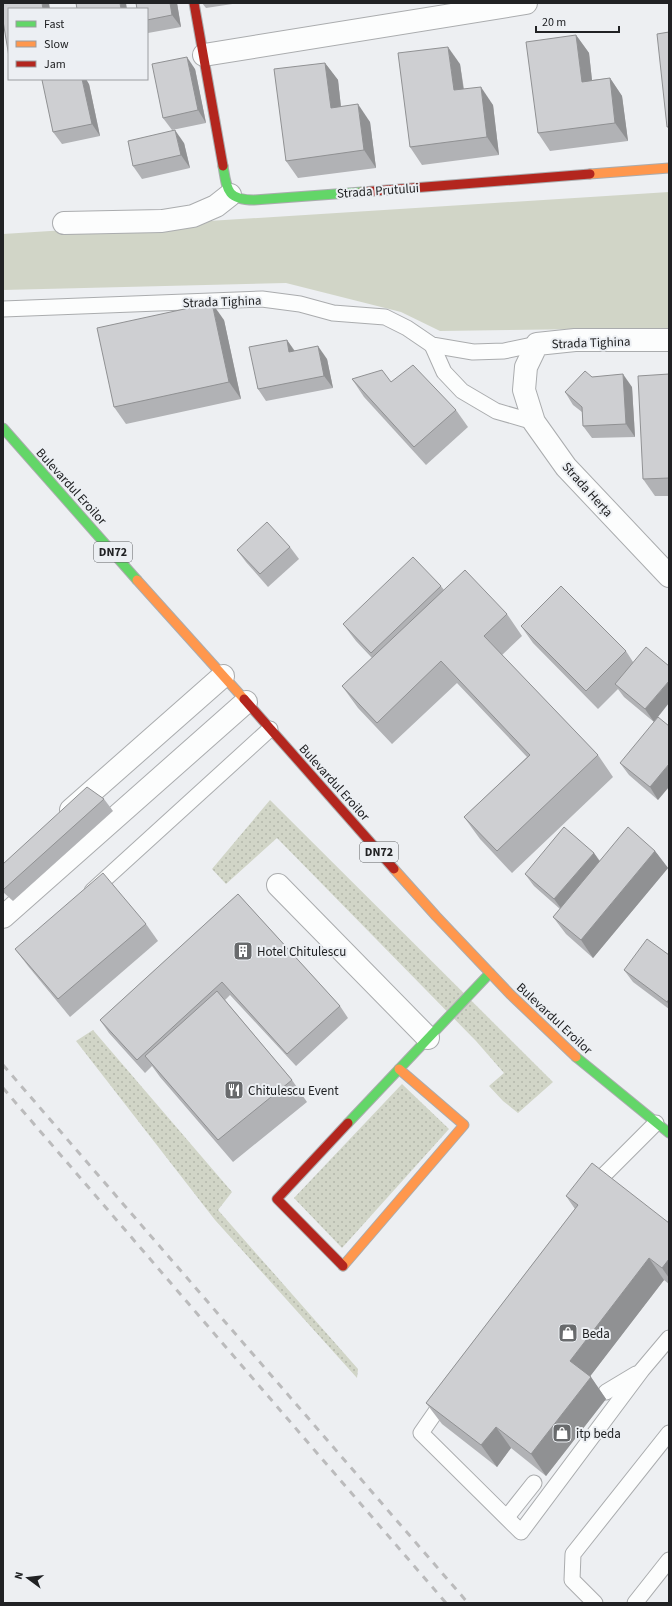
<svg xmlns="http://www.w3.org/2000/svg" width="672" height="1606" font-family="'Source Sans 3',sans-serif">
<defs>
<pattern id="garden-dots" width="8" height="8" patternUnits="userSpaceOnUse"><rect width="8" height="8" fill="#d1d5c7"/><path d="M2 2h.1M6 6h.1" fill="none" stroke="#b3b7ab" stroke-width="1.8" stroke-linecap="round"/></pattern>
</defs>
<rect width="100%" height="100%" fill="#edeff2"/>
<!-- grass -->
<polygon fill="#d1d5c7" points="669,192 669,328 440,331 401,312 286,283 3,290 3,234"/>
<!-- garden -->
<g fill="url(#garden-dots)">
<polygon points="270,800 553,1082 518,1113 503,1101 489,1086 504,1073 476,1041 277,838 226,884 212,869"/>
<polygon points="93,1030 232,1192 218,1210 358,1369 357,1378 215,1220 76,1041"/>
<polygon points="402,1084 449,1129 342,1248 294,1198"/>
</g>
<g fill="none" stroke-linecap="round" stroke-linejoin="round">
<defs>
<g id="lane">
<polyline points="3,309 262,299 300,304 333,313 385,317 407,328 432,345 473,352 504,351 537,344"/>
<polyline points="432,345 444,372 462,391 496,411 534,422"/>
<polyline points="92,891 270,729"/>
<polyline points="592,1187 656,1123"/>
<polyline points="606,1392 636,1374"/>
<polyline points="446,1397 421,1433 521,1532 642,1370 669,1338"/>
<polyline points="507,1517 534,1483"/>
<polyline points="595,1603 572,1580 573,1554 669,1433"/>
<polyline points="635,1603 669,1560"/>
</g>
<g id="street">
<polyline points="204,55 526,3"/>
<polyline points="64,223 162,221 193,216 216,206 230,195"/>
<polyline points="669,340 575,340 537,344 526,367 524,390 534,422 566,467 669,576"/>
<polyline points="71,810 223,676"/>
<polyline points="278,885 428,1038"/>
<polyline points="3,917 246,702"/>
</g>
<g id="fast">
<path d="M223 166C227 190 227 200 254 200L362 192"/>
<polyline points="3,428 137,580"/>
<polyline points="576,1057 669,1133"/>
<polyline points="348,1123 490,973"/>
</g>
<g id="slow">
<polyline points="590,174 669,168"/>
<polyline points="137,580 244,699"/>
<polyline points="394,869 436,916 510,994 576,1057"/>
<polyline points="343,1266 464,1125 399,1069"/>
</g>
<g id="jam">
<polyline points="194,3 223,166"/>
<polyline points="362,192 590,174"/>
<polyline points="244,699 394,869"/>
<polyline points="343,1266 277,1199 348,1123"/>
</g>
</defs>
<!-- lane casing -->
<use href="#lane" stroke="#aaacae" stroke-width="17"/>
<!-- street casing -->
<use href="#street" stroke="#aaacae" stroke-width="24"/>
<!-- fast casing -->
<use href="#fast" stroke="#aaacae" stroke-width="11"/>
<!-- slow casing -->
<use href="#slow" stroke="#aaacae" stroke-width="11"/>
<!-- jam casing -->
<use href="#jam" stroke="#aaacae" stroke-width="11"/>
<!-- lane -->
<use href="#lane" stroke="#fcfdfd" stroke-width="15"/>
<!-- street -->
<use href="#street" stroke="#fcfdfd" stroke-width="22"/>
<!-- fast -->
<use href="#fast" stroke="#63d668" stroke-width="9"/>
<!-- slow -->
<use href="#slow" stroke="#ff974d" stroke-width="9"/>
<!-- jam -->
<use href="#jam" stroke="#b3261e" stroke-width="9"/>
<!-- rail -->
<g stroke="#bbbbbc" stroke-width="3" stroke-dasharray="7 7" stroke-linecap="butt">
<polyline points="3,1065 468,1603"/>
<polyline points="3,1088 446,1603"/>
</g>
</g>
<!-- wall -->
<g fill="#b1b2b5">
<polygon points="136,3 177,3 181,27 148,33 147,31 147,9"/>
<polygon points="202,3 239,3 206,8"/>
<polygon points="576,35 589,53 592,80 610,78 622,96 628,141 550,151 538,133"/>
<polygon points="325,63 338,80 341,107 370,122 376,168 298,178 286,161"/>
<polygon points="460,64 464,89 493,105 499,155 422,165 410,147"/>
<polygon points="195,69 206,123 172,130 163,118"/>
<polygon points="89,84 100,136 62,144 53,132"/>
<polygon points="184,143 190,168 142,179 133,166"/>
<polygon points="224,320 241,399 126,424 114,407"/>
<polygon points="287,340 295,351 327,359 333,388 266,401 258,389"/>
<polygon points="669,374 669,496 655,496 643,479"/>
<polygon points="592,377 632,387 635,437 592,438 583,426 582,412 573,405 565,392"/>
<polygon points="352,379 391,382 456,410 468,427 426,465 364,397"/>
<polygon points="290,547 299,559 268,587 246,562 237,550"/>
<polygon points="441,586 444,590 507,614 522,636 502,655 598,755 613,777 512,873 480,839 464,817 527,757 457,683 392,744 358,708 342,686 372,658 356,641 343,624"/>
<polygon points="521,626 626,651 633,662 654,722 624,697 618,689 598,709 533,643"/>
<polygon points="669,726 658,800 629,775 620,763"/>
<polygon points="104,799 113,811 13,901 3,892 3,864"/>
<polygon points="655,851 668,868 593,958 566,934 553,917 560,909 534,886 525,874 594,853 600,861"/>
<polygon points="238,894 340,1006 348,1018 296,1066 230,995 225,1000 292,1080 307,1102 233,1162 160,1077 152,1066 145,1073 109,1033 100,1020"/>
<polygon points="146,924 158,941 70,1017 28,966 15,949"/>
<polygon points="669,955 669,1009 633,982 624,970"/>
<polygon points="566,1196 669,1223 669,1284 664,1280 590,1376 606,1399 546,1476 511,1448 497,1467 442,1424 426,1403 575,1209"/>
</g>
<!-- shaded-wall -->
<g fill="#909193">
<polygon points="42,3 49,3 50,9 43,9"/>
<polygon points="120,3 126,3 127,9 121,9"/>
<polygon points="170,3 177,3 181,27 172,15"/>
<polygon points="576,35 589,53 594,99 582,82"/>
<polygon points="448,47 460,64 466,108 454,90"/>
<polygon points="187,57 195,69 206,123 198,110"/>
<polygon points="325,63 338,80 343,126 331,108"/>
<polygon points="610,78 622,96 628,141 615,123"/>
<polygon points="82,79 86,79 89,84 100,136 92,124"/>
<polygon points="481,87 493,105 499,155 487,137"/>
<polygon points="358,104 370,122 376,168 364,150"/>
<polygon points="175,130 184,143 190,168 181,155"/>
<polygon points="212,303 224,320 241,399 229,382"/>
<polygon points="287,340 295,352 289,352"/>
<polygon points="318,346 327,359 333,388 324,376"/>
<polygon points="623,374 632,387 635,437 626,424"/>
<polygon points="669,681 669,703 654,722 645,709"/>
<polygon points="669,764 669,787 658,800 650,787"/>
<polygon points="655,851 668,868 593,958 581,940"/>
<polygon points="594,853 602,865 563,911 554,899"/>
<polygon points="669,999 669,1005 667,1002"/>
<polygon points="649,1258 664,1280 585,1383 570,1361"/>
<polygon points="669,1259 669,1278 662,1268"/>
<polygon points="591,1377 606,1399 546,1476 531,1454"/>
<polygon points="496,1427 511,1448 497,1467 481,1445"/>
</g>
<!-- building -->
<g fill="#cecfd2" stroke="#909193">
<polygon points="3,3 42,3 43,9 9,9 9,57 3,21"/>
<polygon points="76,3 120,3 121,9 77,9"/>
<polygon points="136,3 170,3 172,15 147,20 147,9 137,9"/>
<polygon points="669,32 669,127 667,127 657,34"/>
<polygon points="576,35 582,82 610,78 615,123 538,133 526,42"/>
<polygon points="448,47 454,90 481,87 487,137 410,147 398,53"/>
<polygon points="187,57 198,110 163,118 152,64"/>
<polygon points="325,63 331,108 358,104 364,150 286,161 274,69"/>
<polygon points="44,79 82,79 92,124 53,132 42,80"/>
<polygon points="175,130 181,155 133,166 128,141"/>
<polygon points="212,303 229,382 114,407 97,328"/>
<polygon points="287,340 289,352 318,346 324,376 258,389 249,347"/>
<polygon points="413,365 456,410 414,447 352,379 382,370 391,382"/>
<polygon points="585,371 592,377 623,374 626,424 583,426 582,407 565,392"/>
<polygon points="669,374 669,478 643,479 638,376"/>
<polygon points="267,522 290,547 260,574 237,550"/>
<polygon points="413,557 441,586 371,653 343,624"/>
<polygon points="465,570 507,614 484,636 598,755 497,851 464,817 530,755 441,661 377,723 342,686"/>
<polygon points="561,586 626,651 586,691 521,626"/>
<polygon points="646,647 669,666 669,681 645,709 615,684"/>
<polygon points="658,717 669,726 669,764 650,787 620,763"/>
<polygon points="87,787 104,799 4,889 3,888 3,864"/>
<polygon points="564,827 594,853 554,899 525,874"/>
<polygon points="628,827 655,851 581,940 553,917"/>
<polygon points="103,873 146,924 58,999 15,949"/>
<polygon points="238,894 340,1006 287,1054 222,982 137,1060 100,1020"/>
<polygon points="647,939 669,955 669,999 667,1002 624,970"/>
<polygon points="217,991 292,1080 218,1140 145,1056"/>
<polygon points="592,1163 669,1223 669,1259 662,1268 649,1258 570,1361 591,1377 531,1454 496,1427 481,1445 426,1403 578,1205 566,1196"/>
</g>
<!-- icons -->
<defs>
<symbol id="building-square" viewBox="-11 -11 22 22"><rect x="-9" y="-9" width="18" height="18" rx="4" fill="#686a6c" stroke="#eceff3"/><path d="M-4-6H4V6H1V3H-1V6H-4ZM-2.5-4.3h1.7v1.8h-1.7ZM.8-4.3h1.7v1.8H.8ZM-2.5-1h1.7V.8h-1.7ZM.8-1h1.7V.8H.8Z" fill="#fff"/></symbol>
<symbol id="restaurant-square" viewBox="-11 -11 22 22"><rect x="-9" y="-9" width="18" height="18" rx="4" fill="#686a6c" stroke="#eceff3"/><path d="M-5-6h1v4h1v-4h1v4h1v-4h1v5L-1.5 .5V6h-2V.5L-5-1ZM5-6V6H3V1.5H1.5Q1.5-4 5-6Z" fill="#fff"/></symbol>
<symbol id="shop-square" viewBox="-11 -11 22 22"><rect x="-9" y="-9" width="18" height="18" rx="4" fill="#686a6c" stroke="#eceff3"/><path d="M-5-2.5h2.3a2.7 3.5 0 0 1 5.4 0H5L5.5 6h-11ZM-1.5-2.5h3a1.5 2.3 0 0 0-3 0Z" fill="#fff"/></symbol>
</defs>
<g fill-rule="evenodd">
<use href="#building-square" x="232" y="940" width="22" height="22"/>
<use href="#restaurant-square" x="223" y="1079" width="22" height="22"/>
<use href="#shop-square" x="557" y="1322" width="22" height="22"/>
<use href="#shop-square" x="551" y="1422" width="22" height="22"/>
</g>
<g text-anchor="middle" stroke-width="4" stroke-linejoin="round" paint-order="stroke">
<!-- shield labels -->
<g fill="#eceff3" stroke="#5e6062" stroke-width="1">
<rect x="94" y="542" width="38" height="20" rx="3"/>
<rect x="360" y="842" width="38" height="20" rx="3"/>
</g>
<g font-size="12" font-weight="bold" fill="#212224">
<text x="113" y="556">DN72</text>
<text x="379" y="856">DN72</text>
</g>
<!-- street labels -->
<g font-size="13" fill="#212224" stroke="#eceff3">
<text transform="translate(378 190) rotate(-4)" y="5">Strada Prutului</text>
<text transform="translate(222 301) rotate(-2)" y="5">Strada Tighina</text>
<text transform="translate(591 342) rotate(-2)" y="5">Strada Tighina</text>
<text transform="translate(72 486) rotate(48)" y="5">Bulevardul Eroilor</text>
<text transform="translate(588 489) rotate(48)" y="5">Strada Herța</text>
<text transform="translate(335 782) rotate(48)" y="5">Bulevardul Eroilor</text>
<text transform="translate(555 1018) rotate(43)" y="5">Bulevardul Eroilor</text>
</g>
<!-- poi labels -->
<g font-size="13" fill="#212224" stroke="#eceff3" text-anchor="start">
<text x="257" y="956">Hotel Chitulescu</text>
<text x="248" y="1095">Chitulescu Event</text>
<text x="582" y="1338">Beda</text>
<text x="576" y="1438">itp beda</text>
</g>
</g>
<!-- border -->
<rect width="672" height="1606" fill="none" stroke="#212224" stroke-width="8"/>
<!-- legend -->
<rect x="8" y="8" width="140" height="72" fill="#eceff3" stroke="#9b9da0"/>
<rect x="16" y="21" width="20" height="6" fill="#63d668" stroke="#9b9da0"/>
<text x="44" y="28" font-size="12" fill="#212224">Fast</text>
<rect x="16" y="41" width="20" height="6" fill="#ff974d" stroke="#9b9da0"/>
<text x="44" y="48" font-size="12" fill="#212224">Slow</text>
<rect x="16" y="61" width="20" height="6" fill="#b3261e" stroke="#9b9da0"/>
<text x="44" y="68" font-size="12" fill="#212224">Jam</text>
<!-- north arrow -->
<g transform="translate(28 1578) rotate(285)" stroke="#eceff3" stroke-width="3" paint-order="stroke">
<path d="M0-3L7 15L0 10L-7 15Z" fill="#212224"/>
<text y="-6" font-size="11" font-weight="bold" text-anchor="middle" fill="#212224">N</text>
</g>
<!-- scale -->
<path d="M536 26v6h83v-6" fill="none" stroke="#212224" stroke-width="2"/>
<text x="542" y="26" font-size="12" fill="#212224" stroke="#eceff3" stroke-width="3" paint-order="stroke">20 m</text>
</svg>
